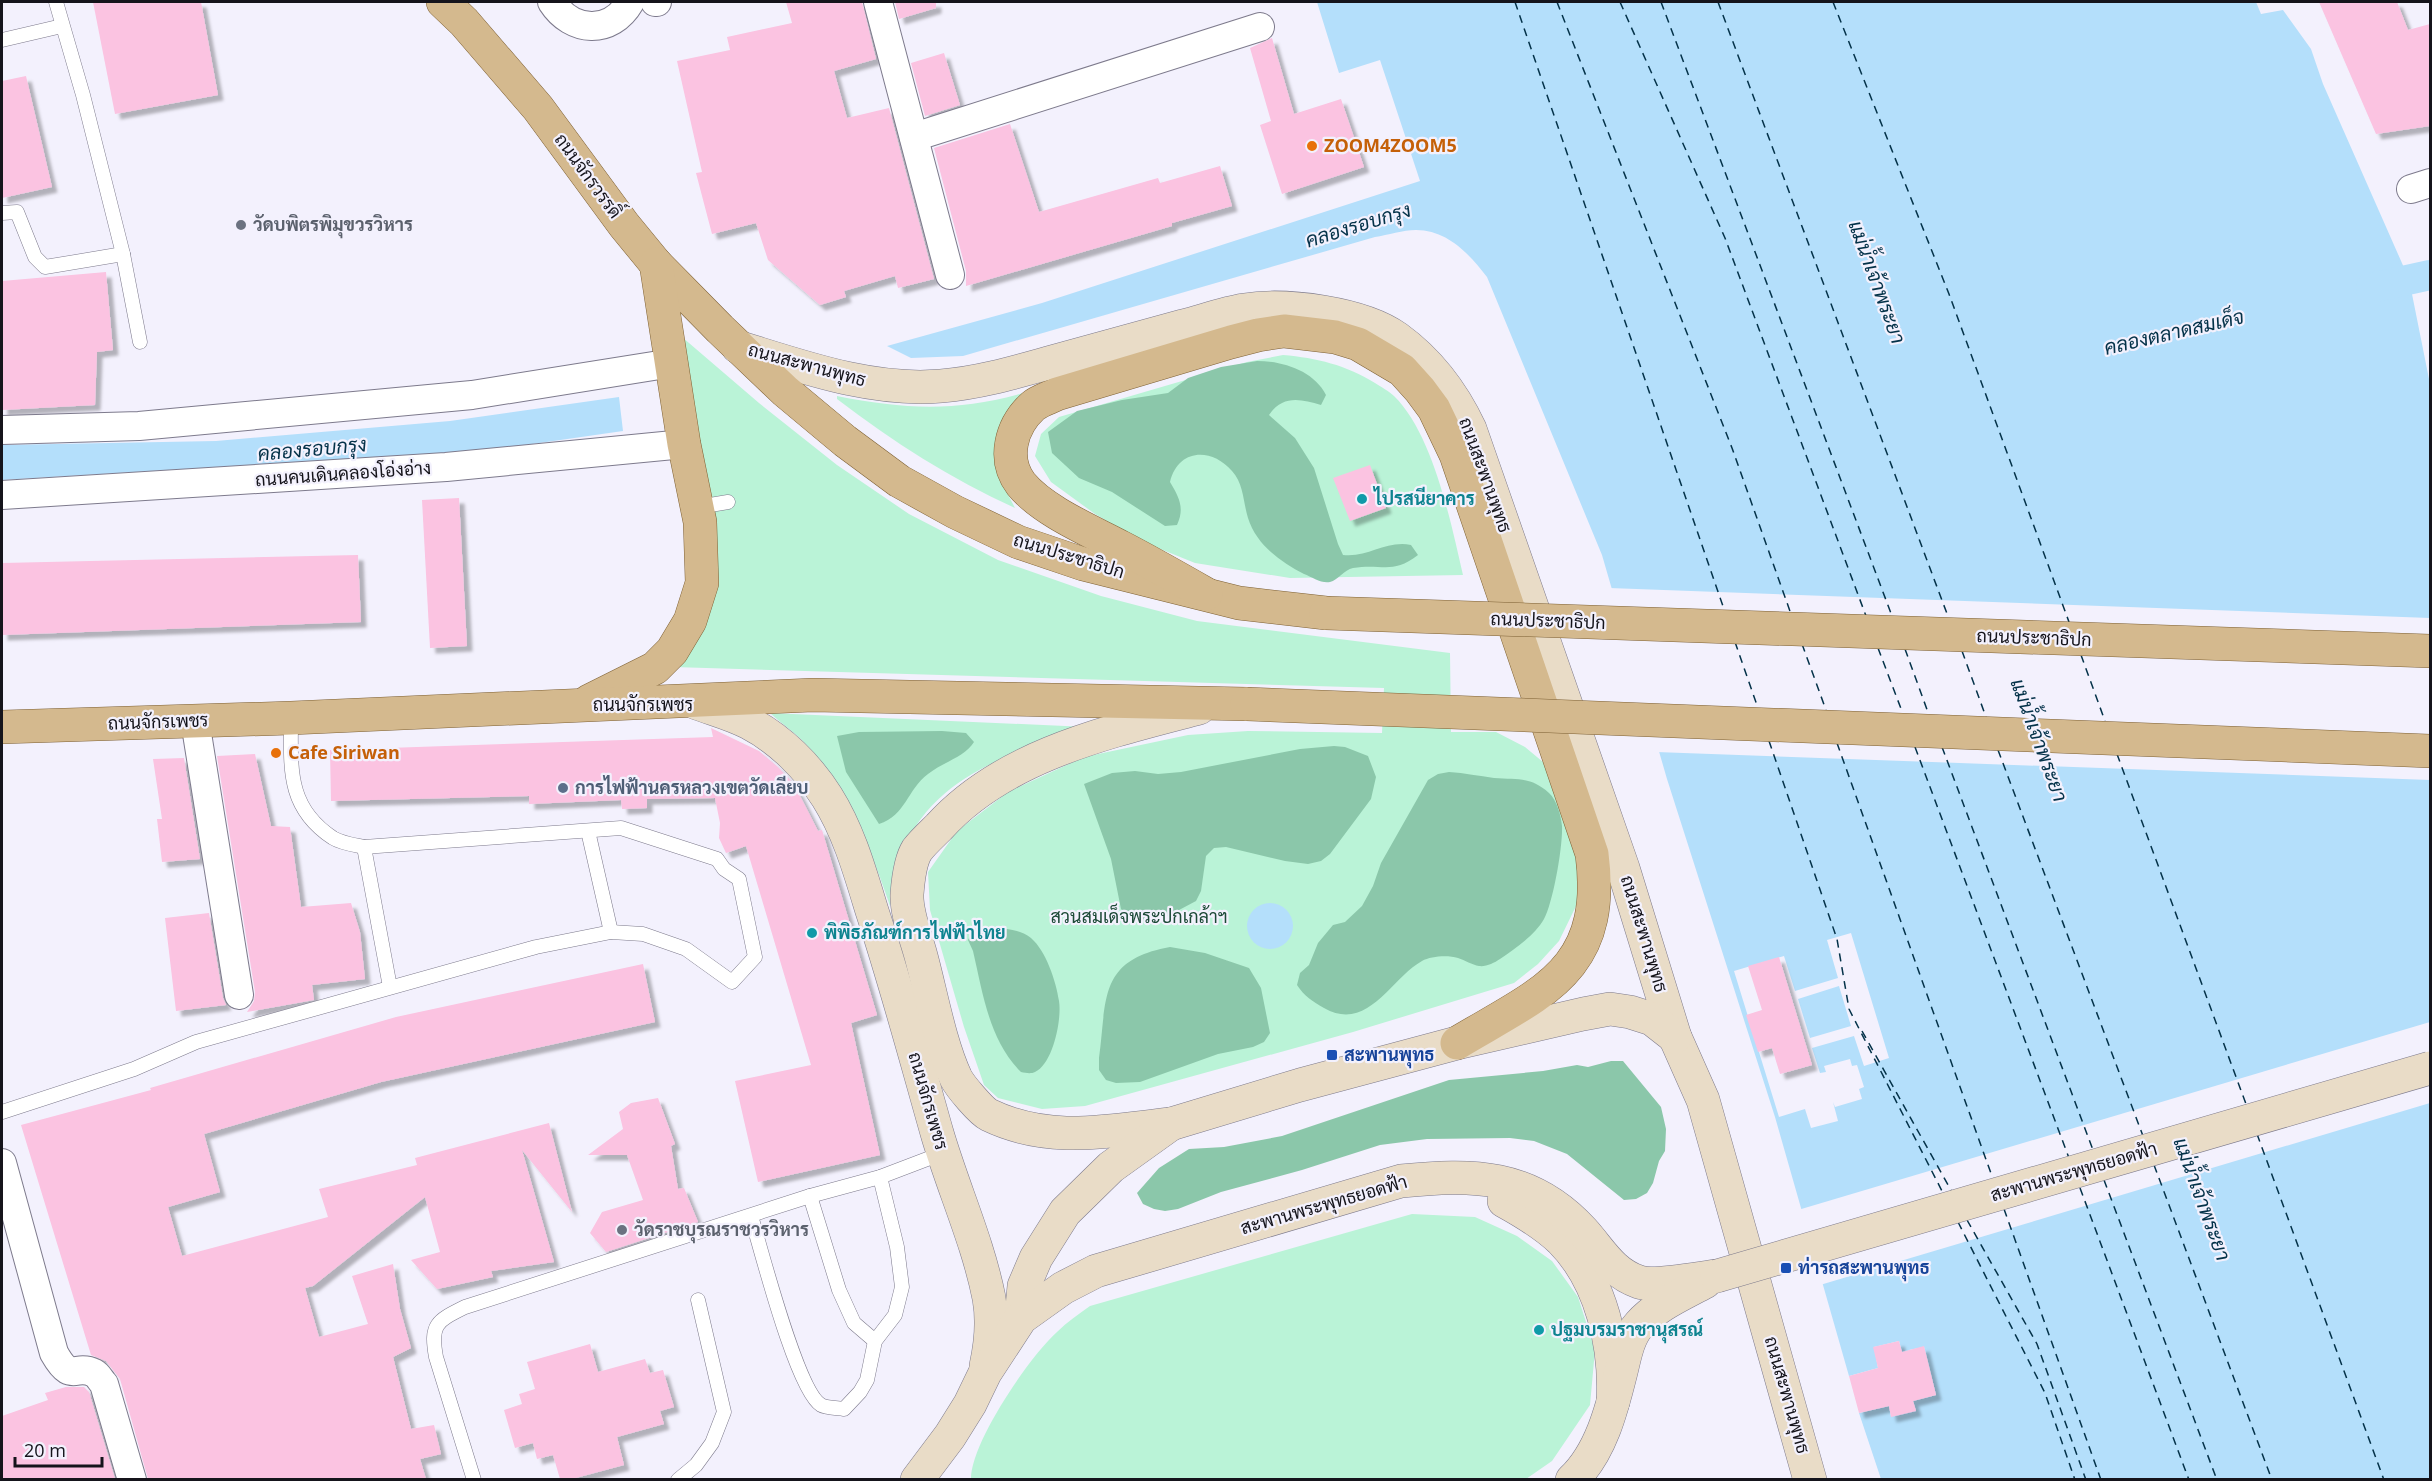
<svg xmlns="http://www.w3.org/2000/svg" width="2432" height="1481" font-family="'Open Sans',Sarabun,sans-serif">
<defs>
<filter id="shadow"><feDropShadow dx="5.5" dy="5.5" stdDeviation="1.5" flood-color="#0004"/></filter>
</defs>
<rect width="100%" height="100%" fill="#f3f1fd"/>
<!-- green -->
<g fill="#baf3d7">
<polygon points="682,337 759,403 837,465 909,514 998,560 1101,596 1197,621 1450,653 1451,732 1496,732 1525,747 1549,767 1581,861 1577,904 1559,941 1538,964 1514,983 1353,1032 1085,1106 1042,1109 998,1098 984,1085 964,1027 930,910 928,872 957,831 1008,792 1084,757 1188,735 1248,731 1382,733 1384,688 673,667 690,640"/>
<path d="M1283 355C1317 358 1346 365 1375 383 1381 387 1389 391 1394 396 1433 434 1451 523 1463 575L1290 578 1195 563 1143 542 1095 514 1051 482 1035 456 1041 434 1059 417 1247 362Z"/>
<path d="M1030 391 1002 483 1015 508C951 479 893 442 837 399V396C907 410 961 412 1030 391Z"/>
<path d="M770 713 1087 727C1008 756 931 774 898 861 893 874 892 892 890 906 872 851 848 796 811 750 800 736 783 725 770 713Z"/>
<path d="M1412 1214 1475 1217 1517 1236 1552 1261 1578 1297 1595 1350 1590 1405 1552 1461 1526 1479 971 1480C970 1443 1030 1356 1057 1332 1067 1322 1079 1314 1090 1306Z"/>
</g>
<!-- forest -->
<g fill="#8bc7aa">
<path d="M1257 361C1283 361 1314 371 1326 395L1321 405C1300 399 1283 395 1269 415L1295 438 1314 468 1338 544 1343 555C1368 558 1386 540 1411 545L1418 555C1392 575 1382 563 1353 568 1344 570 1338 580 1330 582 1322 584 1312 577 1304 574 1280 562 1256 544 1248 518 1243 502 1244 484 1232 471 1211 447 1178 449 1170 482 1179 497 1185 508 1177 525L1165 526 1112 492 1079 478 1052 453 1048 432 1077 411 1122 400 1168 393 1188 378 1221 367Z"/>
<path d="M942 731 966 733 974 742C965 757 943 762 928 774 907 790 906 815 879 824L846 772 837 736 859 732Z"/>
<polygon points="1334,746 1345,747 1368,756 1376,777 1371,799 1330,854 1321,861 1308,864 1285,861 1226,847 1214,848 1206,856 1201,891 1196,901 1164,918 1140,922 1129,917 1121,909 1111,859 1084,784 1112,773 1135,771 1158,774 1181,772 1300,749"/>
<path d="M1449 772C1465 773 1479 776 1494 778 1517 780 1530 776 1549 793 1557 800 1561 816 1562 826 1563 846 1553 903 1544 919 1535 935 1515 949 1500 959 1494 963 1486 967 1479 966 1472 965 1465 960 1458 958 1448 955 1431 956 1422 961 1391 978 1368 1033 1324 1008 1312 1001 1304 996 1297 985L1300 973 1309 965 1318 943 1333 925 1345 922 1362 906 1373 886 1381 863 1428 780 1438 774Z"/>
<path d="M996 928C1008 929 1021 930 1031 938 1046 951 1056 981 1059 1001 1062 1019 1053 1064 1035 1072 1031 1074 1026 1073 1021 1072 989 1040 983 994 973 951L968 940 973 931Z"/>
<path d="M1170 947 1205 953 1249 968 1261 988 1270 1033 1264 1042 1253 1047 1218 1054 1140 1082 1116 1083 1106 1080 1099 1070V1058C1107 999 1098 960 1170 947Z"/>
<polygon points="1611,1061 1623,1061 1661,1107 1666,1129 1665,1151 1659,1161 1653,1183 1647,1193 1636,1199 1624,1200 1567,1154 1534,1141 1510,1138 1427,1139 1380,1145 1302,1170 1221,1192 1178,1209 1165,1211 1154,1209 1143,1204 1137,1193 1159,1168 1189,1149 1224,1147 1282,1136 1449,1080 1543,1071 1577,1065 1588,1067"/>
</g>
<!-- water -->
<g fill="#b4dffb">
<path d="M1317 2H2256L2261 14 2283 10 2311 49 2323 84 2409 279 2430 384V1479H1881L1859 1413 1889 1406 1891 1416 1916 1410 1913 1401 1936 1395 1924 1347 1909 1350 1904 1360 1899 1341 1874 1347 1878 1368 1849 1376 1775 1117 1667 779 1602 555 1487 277C1470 255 1448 230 1416 230 1403 230 1388 235 1375 237L963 356 911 358 887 346 1042 303 1420 181 1380 60 1339 73Z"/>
<polygon points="619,397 623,431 483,451 2,480 2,445 216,441 450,421"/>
<circle cx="1270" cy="926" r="23"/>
</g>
<!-- pier -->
<g fill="#f3f1fd" fill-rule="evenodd">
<polygon points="1609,588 2430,618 2430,780 1656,752"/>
<path d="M1851 933 1889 1058 1864 1066 1854 1036 1812 1048 1820 1073 1826 1072 1824 1066 1850 1059 1852 1066 1857 1065 1864 1087 1859 1089 1862 1099 1835 1107 1833 1102 1838 1121 1811 1128 1805 1109 1779 1117 1734 971 1784 956 1795 991 1838 978 1827 940ZM1839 986 1851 1026 1810 1038 1798 999Z"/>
<polygon points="2430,1022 2430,1103 1820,1285 1798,1210"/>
</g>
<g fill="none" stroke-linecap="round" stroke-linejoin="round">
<!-- canal -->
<polyline stroke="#b4dffb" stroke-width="30" points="2371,288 2430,275"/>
<!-- ferry -->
<g stroke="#043249" stroke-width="1.5" stroke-dasharray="8 6" stroke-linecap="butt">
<polyline points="1515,2 1725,612"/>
<polyline points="1557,2 1732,448 1791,614"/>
<polyline points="1620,2 1725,238 1866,616"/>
<polyline points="1661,2 1892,616"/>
<polyline points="1718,2 1949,619"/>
<polyline points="1833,2 1949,294 2069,622"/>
<polyline points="1735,642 1758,708"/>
<polyline points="1802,644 1826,710"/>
<polyline points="1878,648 1903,714"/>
<polyline points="1905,649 1929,715"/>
<polyline points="1962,651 1986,717"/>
<polyline points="2081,655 2105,721"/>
<polyline points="1769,741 1837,939 1849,1009 1943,1193"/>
<polyline points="1837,743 1993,1179"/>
<polyline points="1915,747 2069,1158"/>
<polyline points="1942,747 2093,1150"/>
<polyline points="1998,750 2143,1136"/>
<polyline points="2117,754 2246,1104"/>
<polyline points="1862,1031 1952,1192"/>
<polyline points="2257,1134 2384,1480"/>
<polyline points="2154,1165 2272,1480"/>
<polyline points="2104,1180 2217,1480"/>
<polyline points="2080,1188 2189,1480"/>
<polyline points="2004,1209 2101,1480"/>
<polyline points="1967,1220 2037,1344 2086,1480"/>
<polyline points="1958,1222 2045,1393 2075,1480"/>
</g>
</g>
<!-- building -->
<g fill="#fbc3e1" filter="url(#shadow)">
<polygon points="93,2 201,2 218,95 115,114"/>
<polygon points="786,2 862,2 876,59 834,71 847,118 889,108 934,279 898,288 895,276 844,291 846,297 820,305 768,260 756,223 712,234 696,173 702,172 677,61 730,50 727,37 792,23"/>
<polygon points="895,2 936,2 936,8 899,19"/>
<polygon points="2319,2 2397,2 2408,30 2430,24 2430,126 2376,134"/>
<polygon points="1272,38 1294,114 1341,99 1364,167 1282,194 1260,125 1271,121 1250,48"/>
<polygon points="944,53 960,105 925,116 911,63"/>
<polygon points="26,76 52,187 2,198 2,81"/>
<polygon points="1010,124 1039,212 1158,178 1160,183 1220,166 1232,206 1172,223 1172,226 966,286 966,271 934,148"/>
<polygon points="106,272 113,350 97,352 95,405 2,410 2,281"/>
<polygon points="1370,465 1386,508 1350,521 1333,478"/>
<polygon points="459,498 467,646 430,648 422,500"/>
<polygon points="358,555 361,622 2,635 2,563"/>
<polygon points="711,728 759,751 778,767 794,784 818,831 822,830 877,1015 851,1023 880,1155 758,1182 735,1081 811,1065 746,846 726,853 719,838 720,823 715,798 647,799 647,808 622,809 621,800 529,804 529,796 331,801 330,750 713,737"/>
<polygon points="255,754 271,826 290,827 301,907 351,903 360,932 365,979 312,985 314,1000 247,1012 254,1001 255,992 217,756"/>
<polygon points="184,758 200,859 162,862 157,819 162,819 153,759"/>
<polygon points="209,913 223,998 226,1005 176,1011 165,918"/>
<polygon points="1779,957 1812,1065 1780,1074 1772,1048 1758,1052 1746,1015 1762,1010 1748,966"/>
<polygon points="643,964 655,1022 381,1082 204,1134 220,1192 168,1207 182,1256 328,1217 319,1189 417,1165 415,1158 549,1123 572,1212 522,1150 554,1262 491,1271 493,1277 437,1289 411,1260 440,1252 425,1197 313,1286 305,1288 319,1337 368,1324 352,1276 393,1264 400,1309 411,1348 393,1357 411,1429 434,1425 441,1454 420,1459 426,1479 148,1479 120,1379 106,1361 91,1355 21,1125 151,1090 150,1088 396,1017"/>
<polygon points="658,1098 675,1144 671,1146 678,1189 684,1188 698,1222 606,1252 590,1233 602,1212 643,1200 627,1155 588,1155 623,1129 619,1112 631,1103"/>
<polygon points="1899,1341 1902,1352 1924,1346 1936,1395 1913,1401 1916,1411 1891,1417 1889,1406 1859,1413 1849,1376 1878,1368 1873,1347"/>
<polygon points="590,1344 598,1372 645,1359 650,1373 663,1370 674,1407 660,1411 664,1424 617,1437 624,1465 572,1479 560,1479 553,1455 537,1459 533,1443 515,1448 504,1410 522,1404 519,1394 535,1389 527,1362"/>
<polygon points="66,1387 84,1387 89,1392 115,1479 2,1479 2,1416 48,1400 45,1393"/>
</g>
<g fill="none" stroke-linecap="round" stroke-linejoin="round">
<defs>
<g id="lane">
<polyline points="56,2 83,95 123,254 140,342"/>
<polyline points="2,40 62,26"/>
<polyline points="2,213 17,212 35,257 45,267 123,254"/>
<polyline points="698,507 728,502"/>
<polyline points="588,831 611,932"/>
<polyline points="364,847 390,987"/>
<path d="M2 1112 134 1069 196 1042 536 947 611 932 643 934 686 949 732 982 755 957 739 879 724 869 717 859 621 828 364 847C354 845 341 843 333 838 286 807 291 767 291 718"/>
<polyline points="810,1196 839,1290 854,1323 875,1341"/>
<path d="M751 1216C761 1249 797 1391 821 1405 826 1408 837 1408 844 1409L860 1392 867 1380 875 1341 895 1315 902 1287 897 1247 880 1177"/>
<path d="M474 1480 436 1357C430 1324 437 1321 465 1307L810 1196 880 1177 943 1153"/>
<polyline points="678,1480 696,1465 712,1443 724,1412 698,1300"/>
</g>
<g id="street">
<path d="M552 2C572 33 611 35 630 2"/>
<polyline points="655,2 657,2"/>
<polyline points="878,2 950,275"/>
<polyline points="914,137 1260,27"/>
<polyline points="2411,189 2430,183"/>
<polyline points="2,430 139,426 472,395 672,363"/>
<polyline points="2,495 446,467 684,444"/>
<polyline points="195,721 239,995"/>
<path d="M2 1163 54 1353C72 1385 75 1363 94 1373 98 1375 101 1381 104 1384L132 1480"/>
</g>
<g id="secondary">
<path d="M738 347C803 367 872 392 941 386 979 383 1016 372 1052 362 1095 350 1139 338 1183 326 1203 321 1224 313 1244 310 1286 303 1362 313 1397 338 1430 362 1453 393 1470 429L1623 868 1675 1037 1703 1100 1810 1480"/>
<path d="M694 702C712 709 732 714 749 723 780 739 808 767 827 797 849 832 860 872 872 911 896 984 916 1059 937 1133 953 1188 978 1242 989 1298 993 1321 991 1343 986 1366"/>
<path d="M1171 1124C1107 1131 1049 1144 989 1115 981 1111 960 1086 956 1078 940 1044 931 993 921 956 916 937 906 913 907 894 908 881 910 861 917 850 923 842 932 834 939 827 1004 755 1108 732 1199 708"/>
<path d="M1504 1201C1524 1212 1544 1224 1561 1240 1602 1281 1616 1347 1613 1402"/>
<polyline points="1021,1318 1024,1286 1036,1258 1065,1212 1111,1167 1171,1124 1300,1085 1457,1043 1583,1014 1610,1009 1630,1012 1652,1019 1675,1037"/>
<path d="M917 1480 950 1436 970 1404 985 1373 1021 1318 1063 1288 1096 1271 1401 1181C1472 1174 1530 1173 1583 1231 1601 1251 1612 1273 1639 1282 1653 1287 1700 1278 1717 1276"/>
<path d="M1572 1480C1601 1453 1612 1408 1621 1372 1625 1356 1628 1337 1639 1325 1655 1306 1683 1294 1705 1282"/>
</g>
<g id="primary">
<polyline points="443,2 464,22 538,108 624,225 656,264 720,329 785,391 845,441 899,481 955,512 1018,542 1083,564 1239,603 1326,613"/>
<path d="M1206 594C1178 578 1150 562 1121 547 1091 531 1043 511 1021 484 1002 459 1011 426 1033 406 1039 401 1049 398 1057 394L1231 342 1258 335 1284 331 1335 337 1358 344 1402 370 1420 390 1434 409 1456 455 1592 854C1607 971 1542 992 1457 1043"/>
<polyline points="589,701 655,668 672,651 690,621 702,583 700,522 684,444 656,264"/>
<polyline points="2,727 291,718 813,695 1247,704"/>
</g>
</defs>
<!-- lane casing -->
<use href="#lane" stroke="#7d7a8c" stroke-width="15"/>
<!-- street casing -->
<use href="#street" stroke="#7d7a8c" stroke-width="30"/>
<!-- secondary casing -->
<use href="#secondary" stroke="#7d7a8c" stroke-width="34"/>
<!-- primary casing -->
<use href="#primary" stroke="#7e6135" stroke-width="34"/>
<!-- lane -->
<use href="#lane" stroke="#fff" stroke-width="14"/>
<!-- street -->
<use href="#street" stroke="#fff" stroke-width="28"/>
<!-- secondary -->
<use href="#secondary" stroke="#e9dcc7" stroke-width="33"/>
<!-- primary -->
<use href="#primary" stroke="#d4b98e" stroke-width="33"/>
<defs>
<polyline id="secondary-bridge" points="1717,1276 2430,1068"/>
<g id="primary-bridge">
<polyline points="1326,613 2430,651"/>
<polyline points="1247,704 2430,751"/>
</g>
</defs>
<!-- secondary-bridge casing -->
<use href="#secondary-bridge" stroke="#7d7a8c" stroke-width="34" stroke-linecap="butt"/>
<!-- primary-bridge casing -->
<use href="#primary-bridge" stroke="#7e6135" stroke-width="34" stroke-linecap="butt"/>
<!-- secondary-bridge -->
<use href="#secondary-bridge" stroke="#e9dcc7" stroke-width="33"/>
<!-- primary-bridge -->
<use href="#primary-bridge" stroke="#d4b98e" stroke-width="33"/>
</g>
<!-- markers -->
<g fill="#e8710a" stroke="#f3f1fd" stroke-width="2">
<circle cx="1312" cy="146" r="6"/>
<circle cx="276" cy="753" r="6"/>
</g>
<g fill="#6b7280" stroke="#f3f1fd" stroke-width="2">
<circle cx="241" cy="225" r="6"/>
<circle cx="622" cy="1230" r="6"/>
</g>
<g fill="#0f9aa8" stroke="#f3f1fd" stroke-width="2">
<circle cx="1362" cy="499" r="6"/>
<circle cx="812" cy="933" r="6"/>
<circle cx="1539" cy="1330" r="6"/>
</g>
<circle fill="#5c6f8a" stroke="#f3f1fd" stroke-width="2" cx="563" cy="788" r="6"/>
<g fill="#1a4fb4" stroke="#f3f1fd" stroke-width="2">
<rect x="1326" y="1049" width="12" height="12" rx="3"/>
<rect x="1780" y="1262" width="12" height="12" rx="3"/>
</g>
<g text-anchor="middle" stroke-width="4.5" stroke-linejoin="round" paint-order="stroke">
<!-- food labels -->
<g font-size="18" font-weight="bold" fill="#c56008" stroke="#f3f1fd" text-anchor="start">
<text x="1324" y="152">ZOOM4ZOOM5</text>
<text x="288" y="759">Cafe Siriwan</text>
</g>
<!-- street labels -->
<g font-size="18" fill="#15141b" stroke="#f3f1fd">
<text transform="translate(588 176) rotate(54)" y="6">ถนนจักรวรรดิ์</text>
<text transform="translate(807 365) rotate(15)" y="6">ถนนสะพานพุทธ</text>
<text transform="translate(343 474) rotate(-4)" y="6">ถนนคนเดินคลองโอ่งอ่าง</text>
<text transform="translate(1485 475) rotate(70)" y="6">ถนนสะพานพุทธ</text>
<text transform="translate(1069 556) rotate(17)" y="6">ถนนประชาธิปก</text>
<text transform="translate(1548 621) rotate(2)" y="6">ถนนประชาธิปก</text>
<text transform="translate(2034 638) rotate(2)" y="6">ถนนประชาธิปก</text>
<text x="643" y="711">ถนนจักรเพชร</text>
<text transform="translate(158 722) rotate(-2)" y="6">ถนนจักรเพชร</text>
<text transform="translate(1644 934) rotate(73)" y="6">ถนนสะพานพุทธ</text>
<text transform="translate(928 1101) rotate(74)" y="6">ถนนจักรเพชร</text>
<text transform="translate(2074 1172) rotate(-16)" y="6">สะพานพระพุทธยอดฟ้า</text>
<text transform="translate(1324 1205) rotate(-16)" y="6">สะพานพระพุทธยอดฟ้า</text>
<text transform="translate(1787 1395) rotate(74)" y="6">ถนนสะพานพุทธ</text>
</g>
<!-- worship labels -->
<g font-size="18" font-weight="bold" fill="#5b616d" stroke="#f3f1fd" text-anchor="start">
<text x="253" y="231">วัดบพิตรพิมุขวรวิหาร</text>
<text x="634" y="1236">วัดราชบุรณราชวรวิหาร</text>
</g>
<!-- culture labels -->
<g font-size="18" font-weight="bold" fill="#0d838f" stroke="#f3f1fd" text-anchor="start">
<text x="1374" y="505">ไปรสนียาคาร</text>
<text x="824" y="939">พิพิธภัณฑ์การไฟฟ้าไทย</text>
<text x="1551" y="1336">ปฐมบรมราชานุสรณ์</text>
</g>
<!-- service labels -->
<g font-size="18" font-weight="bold" fill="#4e5e75" stroke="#f3f1fd" text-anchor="start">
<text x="575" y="794">การไฟฟ้านครหลวงเขตวัดเลียบ</text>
</g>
<!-- park labels -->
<g font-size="18" fill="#1b4a36" stroke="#f3f1fd">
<text x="1139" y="923">สวนสมเด็จพระปกเกล้าฯ</text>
</g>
<!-- transit labels -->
<g font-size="18" font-weight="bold" fill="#164399" stroke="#f3f1fd" text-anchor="start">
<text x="1344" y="1061">สะพานพุทธ</text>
<text x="1798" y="1274">ท่ารถสะพานพุทธ</text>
</g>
<!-- water labels -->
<g font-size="20" font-style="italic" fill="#043249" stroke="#f3f1fd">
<text transform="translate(1358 225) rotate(-17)" y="7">คลองรอบกรุง</text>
<text transform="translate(1877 282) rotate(70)" y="7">แม่น้ำเจ้าพระยา</text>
<text transform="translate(2174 332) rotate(-13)" y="7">คลองตลาดสมเด็จ</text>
<text transform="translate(312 449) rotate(-5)" y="7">คลองรอบกรุง</text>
<text transform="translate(2039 740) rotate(70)" y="7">แม่น้ำเจ้าพระยา</text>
<text transform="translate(2202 1199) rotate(70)" y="7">แม่น้ำเจ้าพระยา</text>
</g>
</g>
<!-- border -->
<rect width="2432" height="1481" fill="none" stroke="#15141b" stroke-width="6"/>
<!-- scale -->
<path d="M15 1457v9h87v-9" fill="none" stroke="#15141b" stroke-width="3"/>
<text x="24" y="1457" font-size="18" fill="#15141b" stroke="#f3f1fd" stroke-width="4.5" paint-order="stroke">20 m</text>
</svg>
